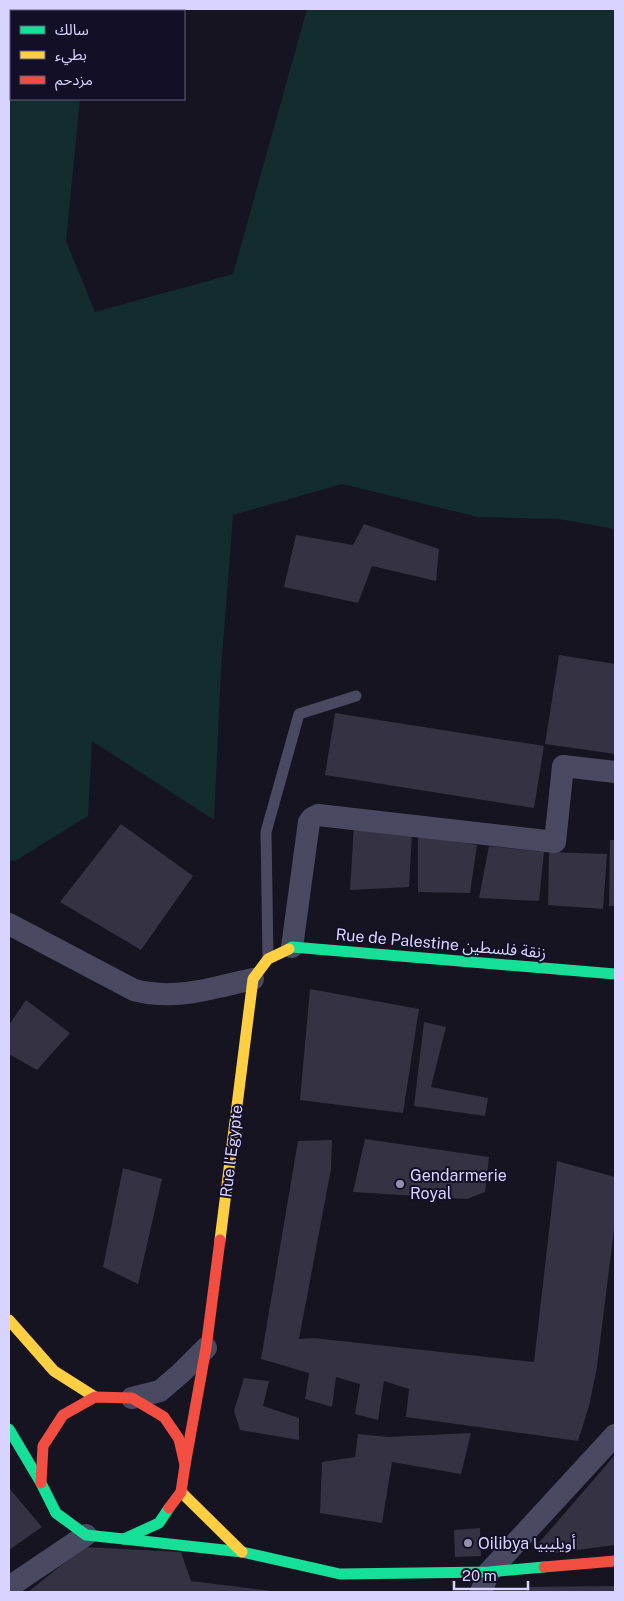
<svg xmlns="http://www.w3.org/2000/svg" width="624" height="1601" font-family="'Public Sans','Noto Sans Arabic',sans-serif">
<rect width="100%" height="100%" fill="#161421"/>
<!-- green -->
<polygon fill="#132c2d" points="9,9 88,9 88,11 11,11 11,99 80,99 66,241 95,312 233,274 307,9 615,9 615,529 559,519 478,517 342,484 233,515 221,670 214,820 92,741 88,816 15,861 9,860"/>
<!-- building -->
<g fill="#343243">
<polygon points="364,524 439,549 436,581 372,566 358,603 284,587 296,535 353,545"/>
<polygon points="559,655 615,664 615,754 545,744"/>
<polygon points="335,713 544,746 534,808 325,775"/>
<polygon points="121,824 193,876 141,950 60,902"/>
<polygon points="354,825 412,834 409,887 350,890"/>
<polygon points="418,836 477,845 470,893 418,892"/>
<polygon points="610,840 615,840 615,906 609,906"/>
<polygon points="489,846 544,852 539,901 479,898"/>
<polygon points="549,852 607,854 603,909 548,905"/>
<polygon points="310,989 419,1009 403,1113 300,1100"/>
<polygon points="26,1000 70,1033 37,1070 9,1054 9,1025"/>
<polygon points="424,1022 446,1027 431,1087 488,1098 485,1116 414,1106"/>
<polygon points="365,1139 489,1157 485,1192 467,1199 353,1192"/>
<polygon points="332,1140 331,1169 299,1339 313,1338 534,1362 557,1161 615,1177 615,1221 597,1367 589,1406 578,1441 406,1417 409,1389 384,1381 378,1420 355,1414 360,1384 336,1377 332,1407 305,1399 309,1373 261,1359 298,1141"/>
<polygon points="123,1168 162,1179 138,1284 103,1267"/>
<polygon points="244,1378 269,1381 263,1406 299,1418 299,1440 240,1430 234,1411"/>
<polygon points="471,1433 461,1474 392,1462 382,1523 320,1513 322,1462 355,1457 358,1434 388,1437"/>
<polygon points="615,1455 615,1545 547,1554 538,1544"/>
<polygon points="9,1488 42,1527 9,1550"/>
<polygon points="480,1528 481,1556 455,1557 454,1530"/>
<polygon points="84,1547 181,1552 191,1581 280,1592 28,1592"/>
<polygon points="615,1586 615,1592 526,1592 528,1587"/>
</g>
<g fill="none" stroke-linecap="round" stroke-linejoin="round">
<!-- lane -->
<polyline stroke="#4a4962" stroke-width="11" points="268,958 266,832 299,714 356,696"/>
<!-- street -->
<g stroke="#4a4962" stroke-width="22">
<path d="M9 924 134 990C176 1001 212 988 253 979"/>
<polyline points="292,947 309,822 312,818 318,815 555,842 563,766 615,772"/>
<polyline points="132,1398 160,1391 181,1373 206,1348"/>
<polyline points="9,1587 86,1535"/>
<polyline points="481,1592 489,1572 615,1435"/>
</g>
<!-- fast -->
<g stroke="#16e098" stroke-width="11">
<polyline points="289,949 292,947 615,974"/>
<polyline points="9,1429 41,1483 56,1513 86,1535 124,1539 159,1523 169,1508"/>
<polyline points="124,1539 242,1552 340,1574 489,1572 544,1567"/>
</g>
<!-- slow -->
<g stroke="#ffcf43" stroke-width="11">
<polyline points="220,1240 253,979 268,959 289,949"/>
<polyline points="9,1320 54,1371 95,1397"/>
<polyline points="181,1492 242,1552"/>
</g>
<!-- jam -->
<g stroke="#f24e42" stroke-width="11">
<polyline points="185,1465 206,1348 220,1240"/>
<polyline points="41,1483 43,1446 63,1415 95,1397 132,1398 164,1417 179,1439 185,1465 181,1492 169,1508"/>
<polyline points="544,1567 615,1561"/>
</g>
</g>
<!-- markers -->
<g fill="#9591b1" stroke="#130f26" stroke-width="2">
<circle cx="400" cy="1184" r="5"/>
<circle cx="468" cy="1543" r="5"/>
</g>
<g text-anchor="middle" stroke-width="4" stroke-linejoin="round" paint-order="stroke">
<!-- street labels -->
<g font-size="16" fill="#d9d4ff" stroke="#130f26">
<text transform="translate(441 943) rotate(5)" y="6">Rue de Palestine زنقة فلسطين</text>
<text transform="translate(231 1151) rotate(-83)" y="6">Rue l'Egypte</text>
</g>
<!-- poi labels -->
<g font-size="16" fill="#d9d4ff" stroke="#130f26" text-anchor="start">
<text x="410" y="1181">Gendarmerie<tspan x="410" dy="18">Royal</tspan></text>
<text x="478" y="1549">Oilibya أويليبيا</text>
</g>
</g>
<!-- border -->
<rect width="624" height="1601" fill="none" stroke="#d9d4ff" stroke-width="20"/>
<!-- legend -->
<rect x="10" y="10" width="175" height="90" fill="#130f26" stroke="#625e7d"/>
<rect x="20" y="26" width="25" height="8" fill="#16e098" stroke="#625e7d"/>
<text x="55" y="35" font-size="15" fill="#d9d4ff">سالك</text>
<rect x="20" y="51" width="25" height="8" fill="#ffcf43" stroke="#625e7d"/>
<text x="55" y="60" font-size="15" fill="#d9d4ff">بطيء</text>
<rect x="20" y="76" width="25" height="8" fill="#f24e42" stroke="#625e7d"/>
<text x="55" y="85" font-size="15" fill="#d9d4ff">مزدحم</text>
<!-- scale -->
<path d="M454 1581v8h74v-8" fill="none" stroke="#d9d4ff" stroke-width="2.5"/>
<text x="462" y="1581" font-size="15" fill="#d9d4ff" stroke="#130f26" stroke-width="4" paint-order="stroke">20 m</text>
</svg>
